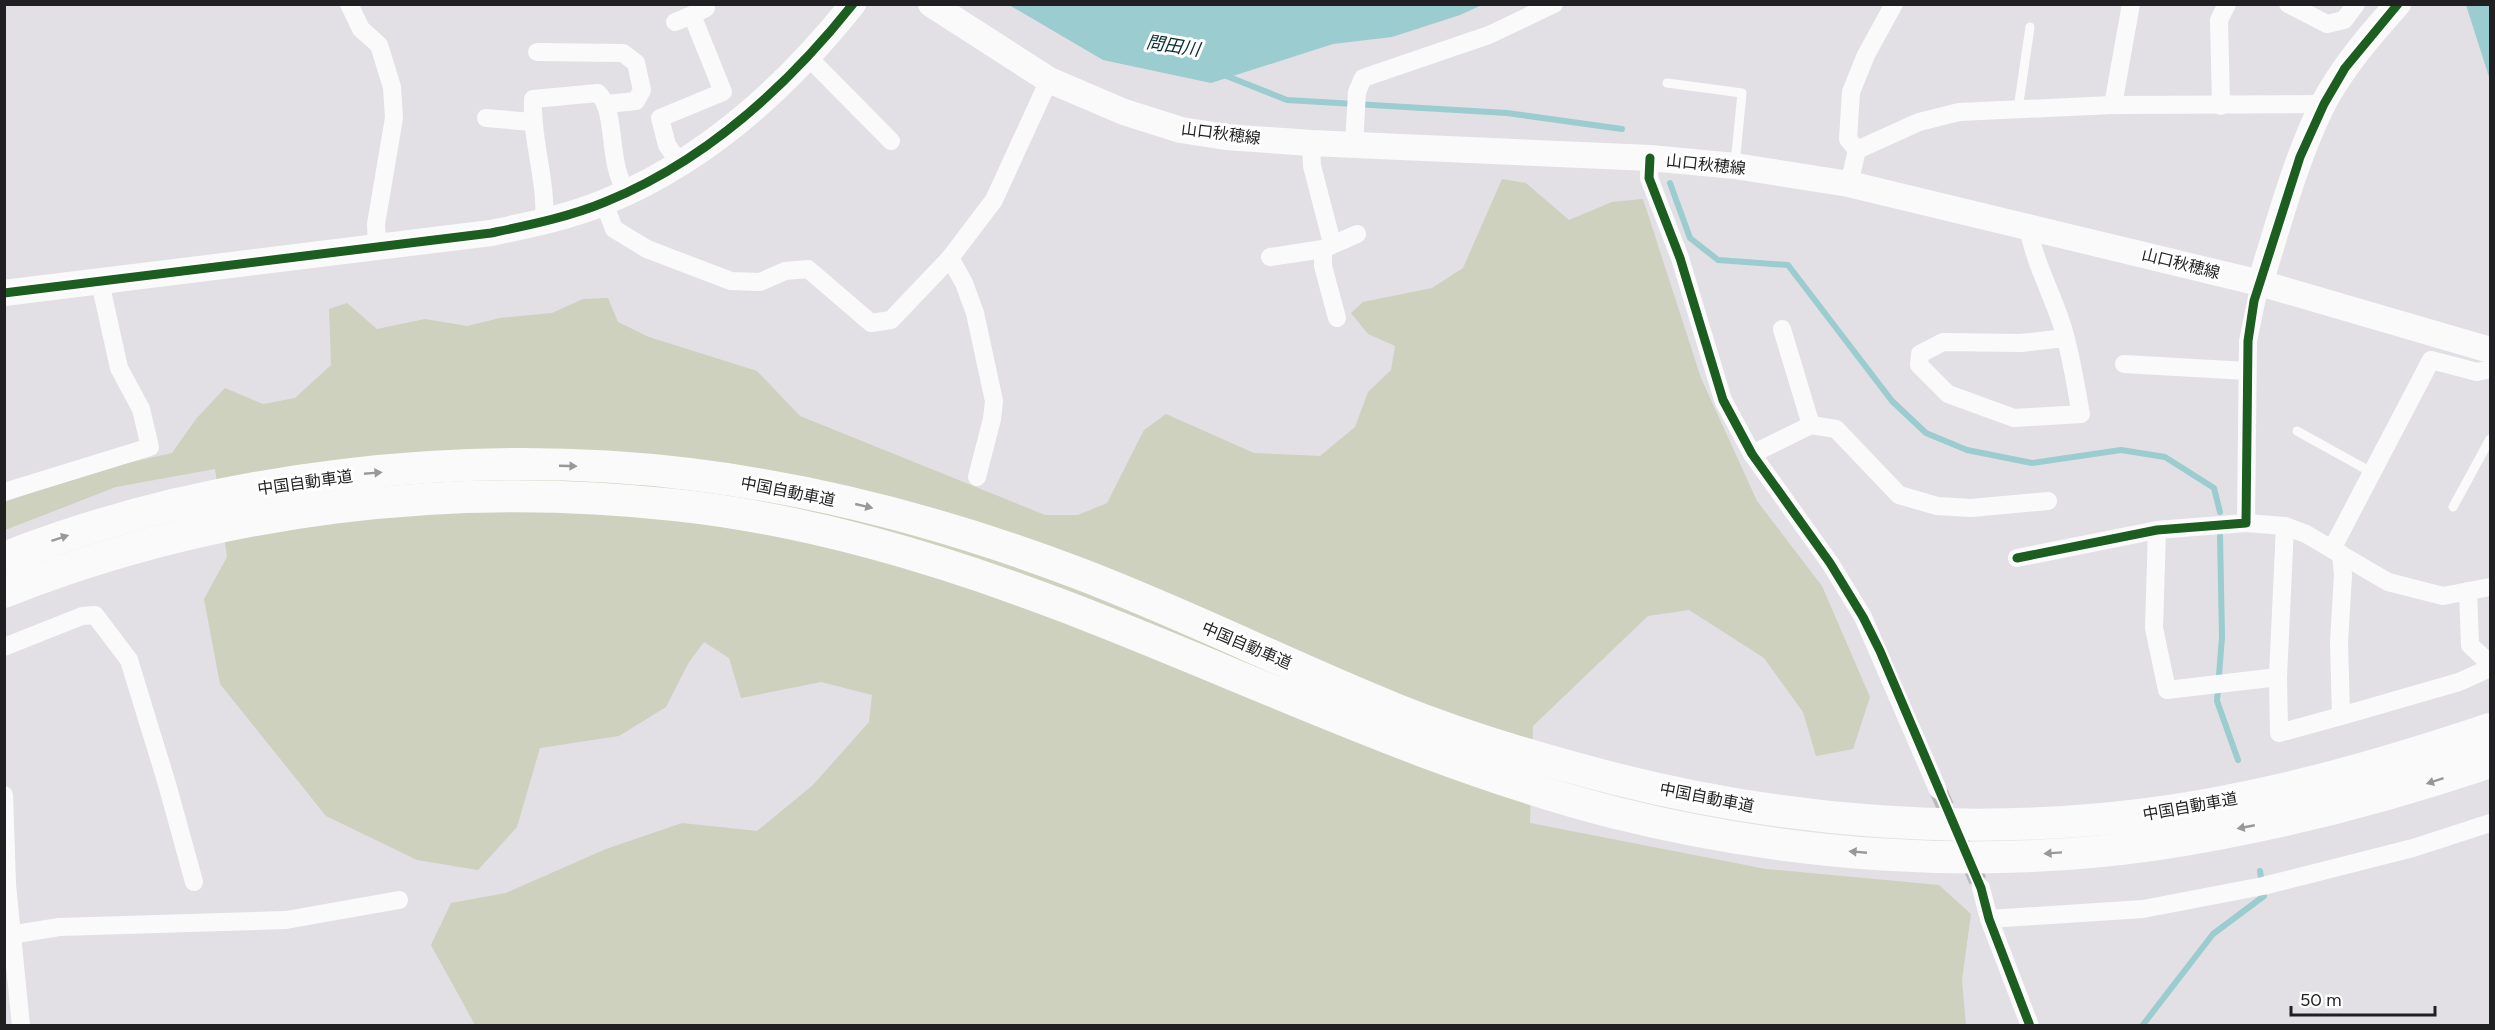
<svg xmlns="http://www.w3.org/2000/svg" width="2495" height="1030" font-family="Figtree,'Noto Sans JP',sans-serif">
<rect width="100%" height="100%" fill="#e2e0e4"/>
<!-- green -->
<polygon fill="#cdd1be" points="1502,179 1526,183 1569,220 1612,202 1643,199 1701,378 1757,501 1822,586 1870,697 1853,749 1816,756 1803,712 1764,658 1689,610 1648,616 1533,726 1530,823 1766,869 1939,885 1971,914 1962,980 1966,1025 475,1025 431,945 451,903 506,893 606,849 682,823 757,831 813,785 869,722 872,695 821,682 741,698 729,658 704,642 689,662 666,707 619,736 540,748 517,827 478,870 417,860 326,816 220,684 204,599 227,557 215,469 116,487 5,530 5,502 92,471 172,453 196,419 225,388 263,404 295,398 331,365 329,309 347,303 377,329 425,319 467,326 500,318 552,313 583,299 608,298 618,322 649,337 757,371 800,416 1045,515 1078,515 1107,503 1144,430 1166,414 1254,453 1320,456 1355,427 1368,392 1391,370 1395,346 1368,334 1351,313 1363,302 1432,288 1463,268"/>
<!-- water -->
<g fill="#9bcccf">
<polygon points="1009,5 1482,5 1460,15 1392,37 1333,44 1211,83 1103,60"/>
<polygon points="2466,5 2490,5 2490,80"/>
</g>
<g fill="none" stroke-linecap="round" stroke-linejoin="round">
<!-- stream -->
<g stroke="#9bcccf" stroke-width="6">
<polyline points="1224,75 1287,100 1507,113 1622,129"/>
<polyline points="1670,183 1690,238 1718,260 1788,265 1892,401 1926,433 1967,450 2032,463 2121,450 2165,457 2214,488 2220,512"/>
<polyline points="2220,535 2222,637 2217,701 2238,760"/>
<polyline points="2142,1026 2213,934 2264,896 2260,871"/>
</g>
<!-- street-tunnel -->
<polyline stroke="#bbb9bd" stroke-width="18" stroke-dasharray="18 9" stroke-linecap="butt" points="1938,790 1981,888"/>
<!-- lane -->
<g stroke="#fbfafb" stroke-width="9">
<polyline points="1667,83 1742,93 1735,164"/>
<polyline points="2018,109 2030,27"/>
<polyline points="2297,431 2371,472"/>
<polyline points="2453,507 2490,439"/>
</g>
<!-- street -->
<g stroke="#fbfafb" stroke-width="18">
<polyline points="349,4 361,29 379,45 392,87 394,118 376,224 377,249"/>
<polyline points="2288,4 2327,24 2344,20 2356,4"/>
<polyline points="675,22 692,15"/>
<polyline points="537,52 623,53 636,63 642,90 636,101 607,104"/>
<polyline points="809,58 891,141"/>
<polyline points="2113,105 2131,4"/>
<polyline points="2221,106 2219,20 2227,4"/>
<polyline points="486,118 532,122"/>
<polyline points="1311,143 1312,166 1332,243"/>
<polyline points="1354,145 1357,92 1363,78 1489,35 1554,4"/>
<polyline points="1857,150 1848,139 1851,92 1866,55 1894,4"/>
<polyline points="1650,158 1649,178 1680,258 1723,400 1752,454 1830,563 1863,617 1938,790"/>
<polyline points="681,165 667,145 660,118 723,92 692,15 706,8"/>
<polyline points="1849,184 1857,150 1919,122 1959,112 2113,105 2324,104"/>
<polyline points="604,203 614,229 647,249 731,281 760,282 785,271 808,269 871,323 891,320 950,258 964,283 975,313 994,401 992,419 977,477"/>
<path d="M544 222C547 180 531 140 533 99L598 93C618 113 606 162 627 192"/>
<path d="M2028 225C2033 259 2050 289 2061 322 2071 351 2075 384 2081 414L2014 418 1948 394 1919 365 1920 354 1943 342 2021 343 2065 338"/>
<polyline points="1323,249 1323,266 1337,318"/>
<polyline points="1270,257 1323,249 1357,234"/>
<polyline points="950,258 994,200 1049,80"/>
<polyline points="2124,364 2247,371"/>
<polyline points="1811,425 1836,429 1899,495 1937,506 1971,508 2048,501"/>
<polyline points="1752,454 1811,425 1782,329"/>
<polyline points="4,492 150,447 141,409 119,368 100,282"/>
<polyline points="2246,523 2285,526 2306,534 2388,582 2443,596 2490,587"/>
<polyline points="2157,530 2154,628 2167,690 2278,677 2285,526"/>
<polyline points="2332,549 2431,360 2477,372 2487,370"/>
<polyline points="2341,554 2343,575 2339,642 2341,716 2459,682 2490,668"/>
<polyline points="2017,558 2157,530 2246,523 2248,341 2260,283"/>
<polyline points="2468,591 2470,645 2490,664"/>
<polyline points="4,647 82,616 95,615 129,660 167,784 194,882"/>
<polyline points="2278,677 2279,733 2341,716"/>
<polyline points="4,795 7,885 21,1026"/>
<polyline points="1981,888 1989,919 2030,1026"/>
<polyline points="1989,919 2143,909 2263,886 2413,848 2490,823"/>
<polyline points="4,936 59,927 286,920 399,900"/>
</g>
<!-- secondary -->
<g stroke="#fbfafb" stroke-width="26">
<polyline points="931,4 1049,80 1124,112 1181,130 1226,137 1311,143 1650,158 1735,166 1849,184 2260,283 2490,350"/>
<path d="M2260 283C2279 223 2295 160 2323 104 2342 68 2370 35 2398 4"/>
<path d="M4 293 491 233C529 225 569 217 605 202 706 161 786 88 853 4"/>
</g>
<!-- highway -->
<g stroke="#fbfafb" stroke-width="32">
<path d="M4 558C212 476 468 447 689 474 821 490 951 525 1075 572 1184 613 1288 666 1395 709 1467 738 1542 760 1616 779 1786 822 1966 836 2140 815 2260 800 2377 767 2490 729"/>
<path d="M4 592C216 508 450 480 675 505 807 519 937 558 1061 605 1245 675 1424 764 1616 813 1789 856 1976 870 2153 845 2268 828 2380 799 2490 762"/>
</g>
<defs>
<g id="cycleway">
<polyline points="1650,158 1649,178 1680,258 1723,400 1752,454 1830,563 1863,617 1880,651 1981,888 1989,919 2030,1026"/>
<path d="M4 293 491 233C529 225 569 217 605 202 706 161 786 88 853 4"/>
<polyline points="2017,558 2157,530 2246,523 2248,341 2254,301 2300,157 2324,104 2345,68 2398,4"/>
</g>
</defs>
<!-- cycleway casing -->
<use href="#cycleway" stroke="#fff" stroke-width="13"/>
<!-- cycleway -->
<use href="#cycleway" stroke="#1b5e20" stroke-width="9"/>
</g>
<!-- one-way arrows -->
<defs><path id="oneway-solid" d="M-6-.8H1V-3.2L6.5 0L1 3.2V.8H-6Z" transform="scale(1.5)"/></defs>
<g fill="#989799">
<use href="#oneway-solid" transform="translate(568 466) rotate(2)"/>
<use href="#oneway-solid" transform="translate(373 473) rotate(-5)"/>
<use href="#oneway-solid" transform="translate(864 506) rotate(13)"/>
<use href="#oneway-solid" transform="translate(60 538) rotate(-18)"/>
<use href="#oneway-solid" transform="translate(2435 781) rotate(162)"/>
<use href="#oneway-solid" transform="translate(2246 827) rotate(169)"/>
<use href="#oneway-solid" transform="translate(1858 852) rotate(-175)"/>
<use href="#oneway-solid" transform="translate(2053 853) rotate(176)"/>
</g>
<g text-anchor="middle" stroke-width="6" stroke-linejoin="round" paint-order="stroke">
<!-- street labels -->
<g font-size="16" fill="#201f21" stroke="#fff">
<text transform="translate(1221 133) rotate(7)" y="6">山口秋穂線</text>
<text transform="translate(1706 164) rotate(6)" y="6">山口秋穂線</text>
<text transform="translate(2181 263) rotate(14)" y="6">山口秋穂線</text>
<text transform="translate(305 482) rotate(-8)" y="6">中国自動車道</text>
<text transform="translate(788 491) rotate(11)" y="6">中国自動車道</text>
<text transform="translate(1247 645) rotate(23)" y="6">中国自動車道</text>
<text transform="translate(1707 797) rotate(11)" y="6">中国自動車道</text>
<text transform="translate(2190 806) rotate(-10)" y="6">中国自動車道</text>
</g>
<!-- water labels -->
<g font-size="18" font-style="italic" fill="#0b3031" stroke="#fff">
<text transform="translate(1173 46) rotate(9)" y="6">問田川</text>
</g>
</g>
<!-- border -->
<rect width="2495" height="1030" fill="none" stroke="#201f21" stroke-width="12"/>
<!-- scale -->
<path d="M2291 1006v9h144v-9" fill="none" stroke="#201f21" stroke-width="3"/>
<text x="2300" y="1006" font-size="18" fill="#201f21" stroke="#ffffff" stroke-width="4.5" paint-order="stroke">50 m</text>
</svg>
